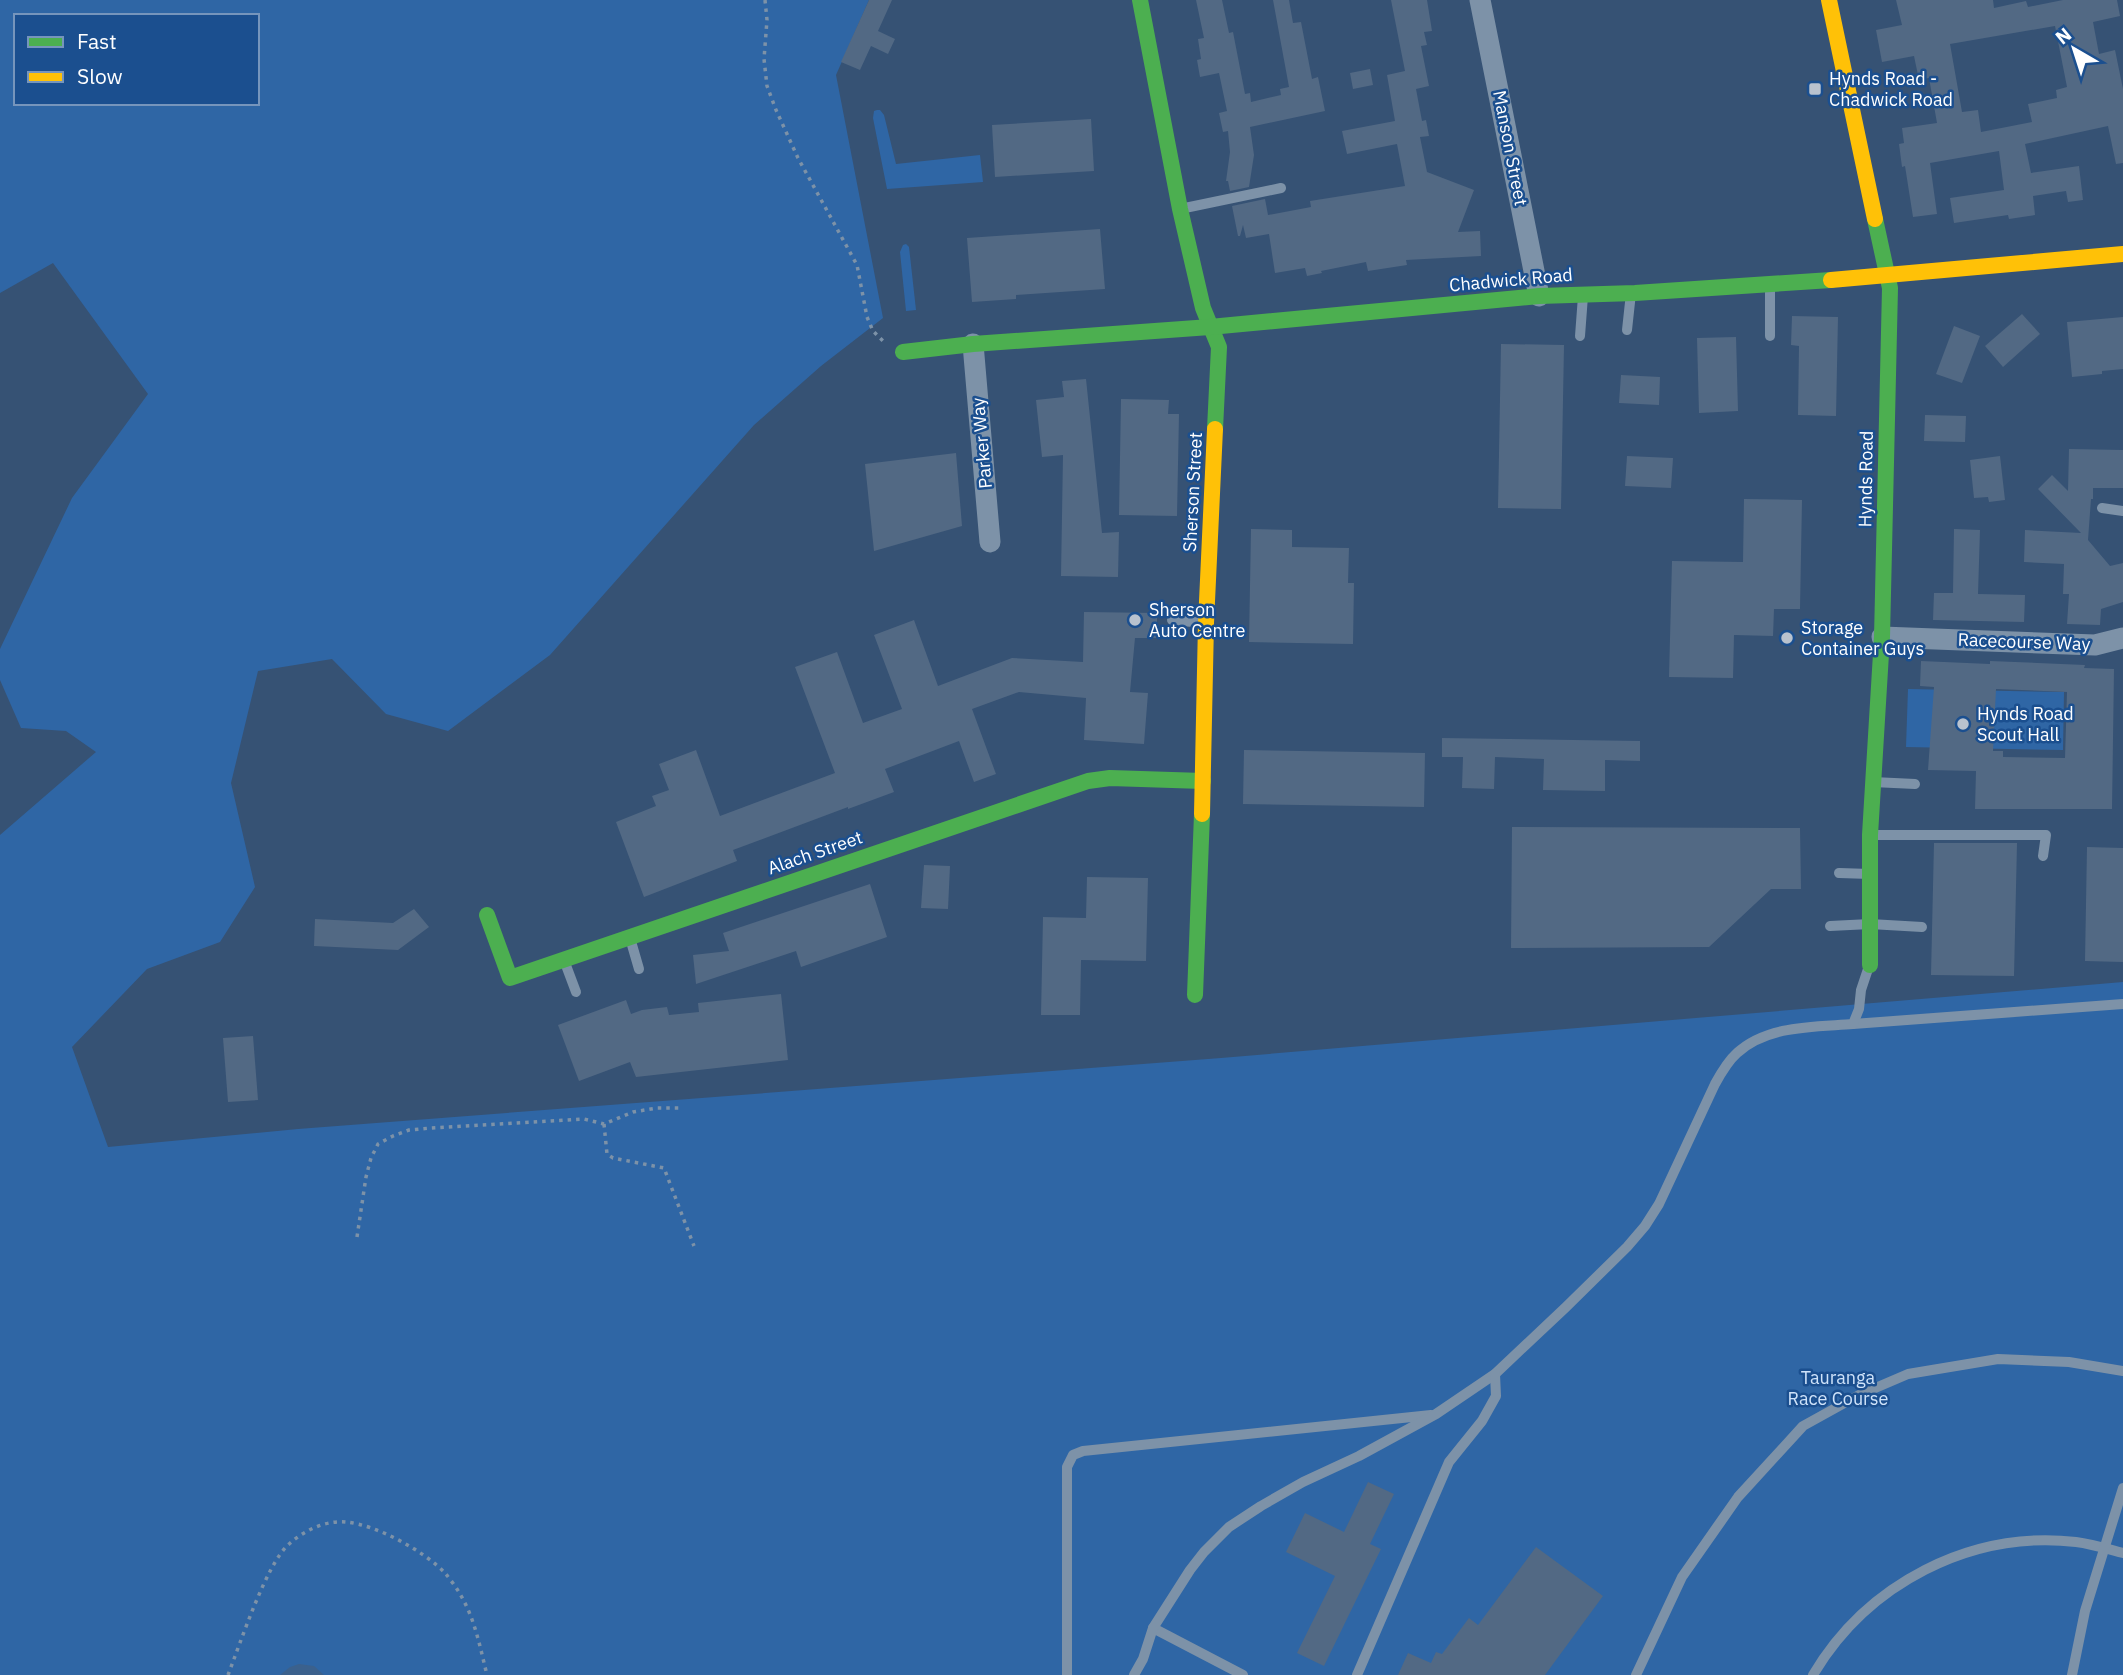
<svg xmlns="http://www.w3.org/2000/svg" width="2123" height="1675" font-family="'IBM Plex Sans',sans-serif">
<rect width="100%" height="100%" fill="#365274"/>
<!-- green -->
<g fill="#2f66a5" fill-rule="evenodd">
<path d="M0 0H869L836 75 883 318 821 366 754 425 550 655 448 731 386 714 332 659 258 671 231 783 255 887 220 942 147 969 72 1047 108 1147 298 1129 1221 1058 2123 982V1675H0V835L96 752 66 731 21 728 0 680V649L72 498 148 394 53 263 0 293ZM16 16H257V103H16Z"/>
<polygon points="877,110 880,110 884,115 896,164 980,155 983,182 887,189 873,118 874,111"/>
<polygon points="906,244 909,247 916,310 906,311 900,252 903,245"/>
<polygon points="1908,689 2064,692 2063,750 1906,747"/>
</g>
<!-- water -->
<polygon fill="#3b618d" points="299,1664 314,1666 324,1675 280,1675 290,1667"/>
<!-- building -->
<g fill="#526984" fill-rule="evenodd">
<polygon points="869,0 892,0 878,31 895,39 888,54 871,46 860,70 841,62"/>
<polygon points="1196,0 1222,0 1229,33 1233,32 1245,94 1250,93 1251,102 1281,95 1280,89 1289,87 1273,0 1289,0 1293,23 1301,22 1312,79 1318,77 1325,111 1250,127 1254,155 1249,187 1230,191 1228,181 1226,181 1230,152 1228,131 1223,132 1219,113 1227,111 1219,73 1200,77 1197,60 1201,59 1198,39 1204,38"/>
<polygon points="1391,0 1427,0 1432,31 1424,32 1427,45 1421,46 1429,86 1416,89 1422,121 1426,120 1429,136 1420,137 1427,172 1474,190 1458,232 1480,231 1481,256 1406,260 1407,265 1368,271 1366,262 1321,271 1322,273 1307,276 1305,268 1275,273 1269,234 1246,238 1243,225 1240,236 1238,236 1232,206 1265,199 1268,215 1311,207 1310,201 1405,186 1397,144 1347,154 1342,131 1395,121 1387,75 1405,71"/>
<path d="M1896 0H1993L1994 8 2026 1 2028 7 2063 0H2117L2120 16 2093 22 2099 54 2115 50 2123 89V163L2116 164 2108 126 2025 144 2031 173 2079 166 2083 200 2068 202 2066 191 2033 196 2035 215 2009 219 2008 215 1954 223 1950 198 2004 190 1999 151 1930 163 1937 214 1913 217 1905 166 1902 167 1899 144 1904 143 1902 128 1937 123 1929 78 1919 80 1914 56 1882 62 1876 30 1902 25ZM2055 26 2067 87 2056 90 2057 98 2028 104 2032 122 1981 132 1978 110 1962 112 1950 44Z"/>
<polygon points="1370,69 1373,85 1353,89 1350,73"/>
<polygon points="1091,119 1094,171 995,177 992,125"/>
<polygon points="1100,229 1105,289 1016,295 1016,299 972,302 967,238"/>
<polygon points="2022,314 2040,334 2003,367 1985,346"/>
<polygon points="1792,316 1838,317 1836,416 1798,415 1799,346 1791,345"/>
<polygon points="2123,317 2123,369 2102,371 2102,374 2072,377 2067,322"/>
<polygon points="1954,326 1980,336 1962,383 1936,374"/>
<polygon points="1736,337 1738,411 1699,413 1697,338"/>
<polygon points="1501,344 1564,345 1561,509 1498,508"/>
<polygon points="1621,375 1660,377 1659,405 1619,403"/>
<polygon points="1086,379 1102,533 1119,532 1118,577 1061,576 1063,455 1042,457 1036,400 1064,397 1062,381"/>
<polygon points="1121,399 1169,400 1168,414 1179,414 1177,516 1119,515"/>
<polygon points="1925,415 1966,416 1965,442 1924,441"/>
<polygon points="2069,449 2123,450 2123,488 2093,488 2093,499 2091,499 2088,540 2110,566 2123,563 2123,602 2101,609 2100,625 2067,624 2069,594 2063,594 2064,564 2024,562 2025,530 2081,533 2038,489 2052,475 2068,491"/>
<polygon points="956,453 962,526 874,551 865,464"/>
<polygon points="1627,456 1673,458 1671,488 1625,486"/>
<polygon points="2000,456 2005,500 1989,502 1988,497 1974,498 1970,460"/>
<polygon points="1744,499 1802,500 1800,609 1774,609 1773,636 1734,635 1733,678 1669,677 1672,561 1743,562"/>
<polygon points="1251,529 1292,530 1292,547 1349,548 1348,583 1354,583 1353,644 1249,642"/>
<polygon points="1954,529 1980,530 1978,594 2025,595 2024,622 1933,620 1934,593 1953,593"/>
<polygon points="1084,612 1157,613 1157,638 1135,638 1130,692 1148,693 1144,744 1084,740 1086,698 1019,692 972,709 996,774 974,782 959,741 885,769 894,792 848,809 848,807 733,850 737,861 644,897 616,822 656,806 652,796 669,790 659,764 696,750 720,816 835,773 795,667 837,652 863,723 902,709 874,635 914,620 938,686 1012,658 1083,662"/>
<path d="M1921 661 1990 664V661L2085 665 2084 668 2114 669 2112 809H1975L1976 771 1928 770 1934 687 1920 686ZM1996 689 2067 692 2065 758 2003 757V751H1993Z"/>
<polygon points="1442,738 1640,741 1640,761 1605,760 1605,791 1543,790 1544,759 1495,757 1494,789 1462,788 1463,757 1442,757"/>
<polygon points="1244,750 1425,753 1424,807 1243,804"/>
<polygon points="1512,827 1800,828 1801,889 1771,889 1709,947 1511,948"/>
<polygon points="1934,843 2017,843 2014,976 1931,975"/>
<polygon points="2087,847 2123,848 2123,962 2085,961"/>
<polygon points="924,865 950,866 948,909 921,908"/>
<polygon points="1087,877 1148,878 1146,961 1081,960 1080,1015 1041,1015 1043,917 1086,918"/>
<polygon points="870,884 887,937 801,967 796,951 696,984 693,955 729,951 723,933"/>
<polygon points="414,909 429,927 398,950 314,946 315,919 393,923"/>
<polygon points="781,994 788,1060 636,1077 630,1062 579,1081 558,1025 626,1000 631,1014 642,1010 667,1007 669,1015 699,1012 698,1003"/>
<polygon points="253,1036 258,1100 228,1102 223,1038"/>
<polygon points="1368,1482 1394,1494 1370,1544 1381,1549 1324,1666 1297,1653 1335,1576 1286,1552 1305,1513 1344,1532"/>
<polygon points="1536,1547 1603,1596 1545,1675 1398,1675 1408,1653 1431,1663 1436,1652 1442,1654 1469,1618 1478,1625"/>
</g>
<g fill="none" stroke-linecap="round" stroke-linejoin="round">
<!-- path -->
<g stroke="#7d92a8" stroke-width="3.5" stroke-dasharray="3.5 5" stroke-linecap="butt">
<polyline points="765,0 767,20 764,59 767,86 776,110 798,158 857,265 867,317 873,331 883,341"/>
<polyline points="604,1124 607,1154 613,1158 664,1168 694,1246"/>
<polyline points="357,1237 366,1177 371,1158 378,1144 393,1136 409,1130 431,1128 584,1119 604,1124 633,1112 657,1108 680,1108"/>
<path d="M228 1675C240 1644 266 1565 288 1545 303 1531 325 1520 346 1522 377 1525 424 1551 445 1573 450 1579 456 1587 460 1594 475 1619 480 1647 487 1675"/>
</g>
<!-- lane -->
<g stroke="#7d92a8" stroke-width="10">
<polyline points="1180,209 1281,188"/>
<polyline points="1770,287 1770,336"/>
<polyline points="1627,330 1631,293"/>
<polyline points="1580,336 1583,296"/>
<polyline points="2102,508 2123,511"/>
<polyline points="1172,620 1203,623"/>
<polyline points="1873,782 1915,784"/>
<polyline points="1870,835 2046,835 2043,856"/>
<polyline points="1839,873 1870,874"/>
<polyline points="1830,926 1870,924 1922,927"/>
<polyline points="630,938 639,969"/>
<polyline points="564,960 576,992"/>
<polyline points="1853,1024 2123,1004"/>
<polyline points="1153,1628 1243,1675"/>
<polyline points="1067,1675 1067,1467 1073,1455 1083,1451 1431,1415"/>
<path d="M1134 1675 1143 1659 1153 1628 1190 1570 1204 1552 1229 1527 1261 1506 1303 1482 1359 1456 1436 1414 1495 1374 1566 1307 1627 1247 1645 1226 1659 1204 1715 1084C1721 1073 1728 1061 1737 1053 1767 1025 1815 1027 1853 1024L1859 1009 1861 990 1869 966"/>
<polyline points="1357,1675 1449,1462 1482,1421 1496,1396 1495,1374"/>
<polyline points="1636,1675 1682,1577 1738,1497 1803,1426 1859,1395 1908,1374 1998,1359 2069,1362 2123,1371"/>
<path d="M1813 1675C1867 1584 1970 1530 2076 1542 2092 1544 2108 1549 2123 1553"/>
<polyline points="2072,1675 2085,1611 2123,1488"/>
</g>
<!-- street -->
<g stroke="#7d92a8" stroke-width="21">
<polyline points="1480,0 1539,296"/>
<polyline points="973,344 990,542"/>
<polyline points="1882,637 2095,645 2123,638"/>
</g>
<!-- fast -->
<g stroke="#4caf50" stroke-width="16">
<polyline points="1140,0 1180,209 1203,308 1219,347 1215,429"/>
<polyline points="903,352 973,344 1210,327 1539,296 1635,293 1831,280"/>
<polyline points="487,915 510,978 1088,781 1110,778 1203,781"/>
<polyline points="1870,965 1870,835 1882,637 1890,288 1875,219"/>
<polyline points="1195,995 1202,814"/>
</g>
<!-- slow -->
<g stroke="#ffc107" stroke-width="16">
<polyline points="1829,0 1875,219"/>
<polyline points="1831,280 2123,254"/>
<polyline points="1202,814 1206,623 1215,429"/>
</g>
</g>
<!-- markers -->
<g fill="#b9c2ce" stroke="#1b4f8f" stroke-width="2.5">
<rect x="1808" y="82" width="14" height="14" rx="3.5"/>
<circle cx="1135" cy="620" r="7"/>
<circle cx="1787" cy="638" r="7"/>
<circle cx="1963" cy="724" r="7"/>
</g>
<g text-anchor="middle" stroke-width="5" stroke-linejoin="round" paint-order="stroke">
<!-- poi labels -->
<g font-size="18" fill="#fff" stroke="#1b4f8f" text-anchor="start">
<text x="1829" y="85">Hynds Road -<tspan x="1829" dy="21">Chadwick Road</tspan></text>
<text x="1149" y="616">Sherson<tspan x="1149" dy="21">Auto Centre</tspan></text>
<text x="1801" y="634">Storage<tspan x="1801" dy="21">Container Guys</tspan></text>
<text x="1977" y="720">Hynds Road<tspan x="1977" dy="21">Scout Hall</tspan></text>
</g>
<!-- street labels -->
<g font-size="18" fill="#fff" stroke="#1b4f8f">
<text transform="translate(1510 148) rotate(79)" y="6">Manson Street</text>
<text transform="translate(1511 280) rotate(-5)" y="6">Chadwick Road</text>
<text transform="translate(982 443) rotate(-95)" y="6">Parker Way</text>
<text transform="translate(1866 479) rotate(-89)" y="6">Hynds Road</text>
<text transform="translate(1193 492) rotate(-87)" y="6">Sherson Street</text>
<text transform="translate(2024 642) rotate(2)" y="6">Racecourse Way</text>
<text transform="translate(815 853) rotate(-19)" y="6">Alach Street</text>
</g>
<!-- park labels -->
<g font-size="18" fill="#cfe3fa" stroke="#1b4f8f">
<text x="1838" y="1384">Tauranga<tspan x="1838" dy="21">Race Course</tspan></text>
</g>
</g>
<!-- legend -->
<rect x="14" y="14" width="245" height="91" fill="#1b4f8f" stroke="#7695bc" stroke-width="2"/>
<rect x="28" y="37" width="35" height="10" fill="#4caf50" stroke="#7695bc" stroke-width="2"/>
<text x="77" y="49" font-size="21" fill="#ffffff">Fast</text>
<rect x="28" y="72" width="35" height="10" fill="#ffc107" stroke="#7695bc" stroke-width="2"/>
<text x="77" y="84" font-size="21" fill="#ffffff">Slow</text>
<!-- north arrow -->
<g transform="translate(2074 49) rotate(321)" stroke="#1b4f8f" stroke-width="5" paint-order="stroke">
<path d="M0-5L12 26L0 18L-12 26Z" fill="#ffffff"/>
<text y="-10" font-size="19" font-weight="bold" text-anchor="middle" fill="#ffffff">N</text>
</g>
</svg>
